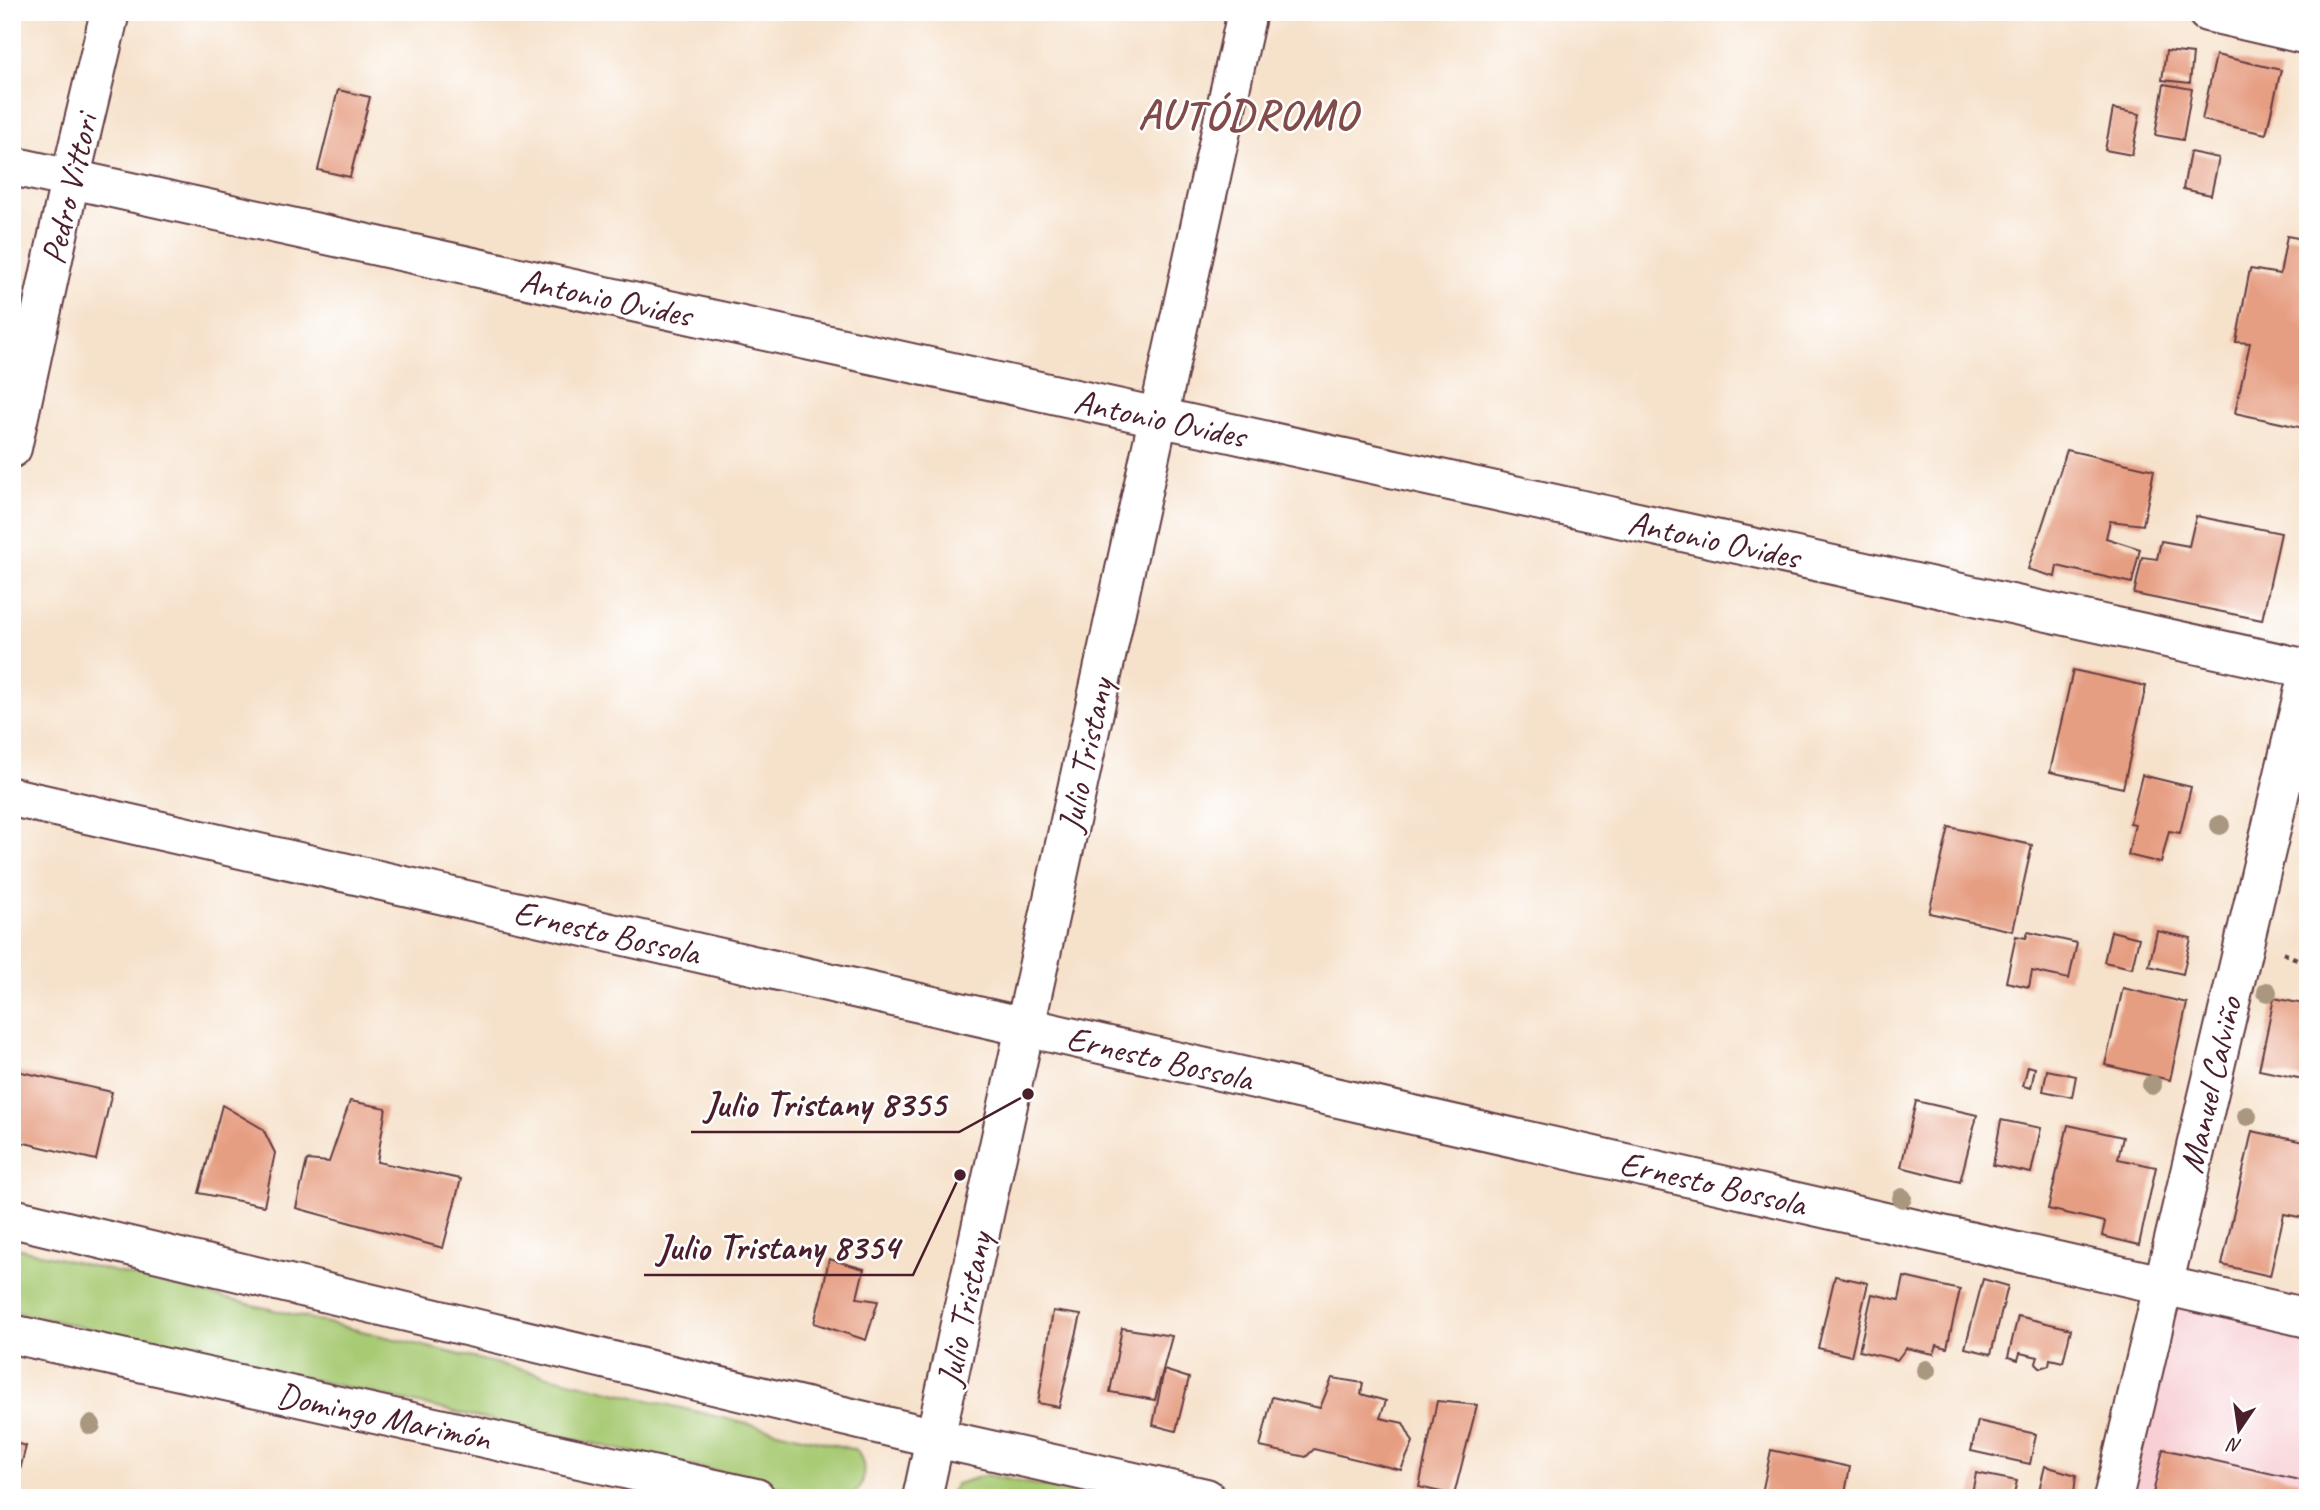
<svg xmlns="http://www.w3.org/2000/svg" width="2320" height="1510" font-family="Caveat,sans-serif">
<rect width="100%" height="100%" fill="#fff"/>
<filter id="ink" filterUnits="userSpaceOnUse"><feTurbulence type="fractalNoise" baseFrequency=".0143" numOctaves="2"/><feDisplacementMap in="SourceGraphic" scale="14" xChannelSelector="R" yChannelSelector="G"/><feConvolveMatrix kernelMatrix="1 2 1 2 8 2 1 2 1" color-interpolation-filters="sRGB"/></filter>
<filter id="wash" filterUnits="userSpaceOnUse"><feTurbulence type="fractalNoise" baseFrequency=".00686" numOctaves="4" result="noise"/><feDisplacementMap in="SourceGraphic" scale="28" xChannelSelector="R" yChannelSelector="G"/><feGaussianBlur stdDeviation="1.57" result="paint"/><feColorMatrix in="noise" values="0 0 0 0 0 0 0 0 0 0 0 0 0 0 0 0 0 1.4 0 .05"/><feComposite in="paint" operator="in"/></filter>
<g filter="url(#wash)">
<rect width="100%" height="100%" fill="#f6e1ca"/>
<!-- built -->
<polygon fill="#f7cfd4" points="2178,1305 2308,1334 2308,1498 2132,1498"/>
<!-- green -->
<g fill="#a8ca73" stroke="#79744f" stroke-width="2">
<path d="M12 1247 856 1450C867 1463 867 1488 850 1496 844 1499 839 1498 832 1498L12 1311Z"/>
<polygon points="986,1475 1102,1498 947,1498 956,1484"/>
</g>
<g id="blocks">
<!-- building -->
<g fill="#e69e82">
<polygon points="2166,51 2193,54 2190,83 2162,80"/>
<polygon points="2216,55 2281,70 2266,134 2202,120"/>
<polygon points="2164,84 2192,89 2183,140 2155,135"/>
<polygon points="338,90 370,97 350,177 318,170"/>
<polygon points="2113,109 2140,114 2132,155 2105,150"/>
<polygon points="2190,152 2219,158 2211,195 2183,189"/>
<polygon points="2287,236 2308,240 2308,429 2235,413 2250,343 2236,342 2250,269 2280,274"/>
<polygon points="2067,450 2154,470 2143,525 2110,521 2106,538 2140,549 2132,583 2057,566 2055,577 2028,569"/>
<polygon points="2196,516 2281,533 2262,620 2134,594 2142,557 2157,559 2161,541 2189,546"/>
<polygon points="2073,670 2146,686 2123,788 2050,772"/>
<polygon points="2142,775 2191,787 2180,833 2169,831 2161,863 2128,855 2135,824 2130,823"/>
<polygon points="1949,827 2032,845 2013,931 1929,913"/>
<polygon points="2111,931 2139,938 2132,968 2104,962"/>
<polygon points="2157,931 2191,938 2183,974 2149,966"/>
<polygon points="2028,932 2077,943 2069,979 2032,971 2029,987 2006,982 2016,936 2026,938"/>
<polygon points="2123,988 2187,1003 2170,1080 2105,1065"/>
<polygon points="2274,998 2308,1005 2308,1080 2259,1070"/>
<polygon points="2028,1066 2035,1068 2031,1088 2023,1086"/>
<polygon points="2047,1070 2076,1076 2072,1097 2043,1091"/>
<polygon points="17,1071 112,1092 96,1160 12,1140 12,1093"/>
<polygon points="350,1101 386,1108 377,1162 461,1179 443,1248 296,1208 307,1160 329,1162"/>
<polygon points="1916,1101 1977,1115 1960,1182 1901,1167"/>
<polygon points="222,1105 263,1129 275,1153 264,1206 199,1193"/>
<polygon points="2001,1120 2041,1128 2031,1173 1993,1165"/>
<polygon points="2068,1125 2123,1137 2118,1159 2156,1167 2139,1245 2102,1236 2105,1222 2048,1209"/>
<polygon points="2252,1131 2308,1143 2308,1204 2304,1218 2284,1214 2270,1276 2222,1265"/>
<polygon points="829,1259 864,1269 857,1298 878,1301 866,1340 814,1323 822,1293"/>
<polygon points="1835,1276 1868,1283 1851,1356 1818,1348"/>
<polygon points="1904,1277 1960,1290 1947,1348 1937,1345 1934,1354 1906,1348 1897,1360 1859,1351 1872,1294 1899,1300"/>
<polygon points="1983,1279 2008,1286 1991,1354 1965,1348"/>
<polygon points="1053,1311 1081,1315 1059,1407 1038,1403"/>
<polygon points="2018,1316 2071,1329 2063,1362 2050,1359 2049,1365 2041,1368 2036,1363 2038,1357 2020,1353 2018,1360 2008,1357"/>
<polygon points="1122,1328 1172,1336 1155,1400 1110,1392"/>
<polygon points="1164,1370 1189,1378 1176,1431 1153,1425"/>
<polygon points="1332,1378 1363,1383 1361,1394 1386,1401 1380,1418 1403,1423 1413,1442 1401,1470 1314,1449 1306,1457 1260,1447 1272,1397 1320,1408"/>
<polygon points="1437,1401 1477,1405 1454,1495 1419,1487"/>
<polygon points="1978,1421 2036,1434 2030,1464 1971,1451"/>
<polygon points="12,1442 26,1446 13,1498 12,1498"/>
<polygon points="2163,1449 2308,1482 2308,1498 2152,1498"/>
<polygon points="1771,1450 1850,1467 1844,1498 1761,1498"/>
<polygon points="2045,1466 2076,1475 2074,1493 2070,1491 2068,1498 2037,1498"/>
<polygon points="1976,1473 2017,1481 2013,1498 1971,1498"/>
</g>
</g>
</g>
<g filter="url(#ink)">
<use href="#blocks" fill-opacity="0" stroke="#643c43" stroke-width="2"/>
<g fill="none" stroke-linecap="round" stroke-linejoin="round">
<defs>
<g id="street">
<polyline points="2207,12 2308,35"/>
<polyline points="12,166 2308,669"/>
<polyline points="12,448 70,180 110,12"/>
<polyline points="12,797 2308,1318"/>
<polyline points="12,1218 936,1438 1206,1498"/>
<polyline points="12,1334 756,1498"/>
<polyline points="2113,1498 2308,673"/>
</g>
<polyline id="secondary" points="922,1498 1247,12"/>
</defs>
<!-- street casing -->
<use href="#street" stroke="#643c43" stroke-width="42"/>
<!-- secondary casing -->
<use href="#secondary" stroke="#643c43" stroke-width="42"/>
<!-- path -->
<polyline stroke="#643c43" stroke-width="4.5" stroke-dasharray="5 5" stroke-linecap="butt" points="2283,953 2308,964"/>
<!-- street -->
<use href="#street" stroke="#fff" stroke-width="38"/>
<!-- secondary -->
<use href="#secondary" stroke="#fff" stroke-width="38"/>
</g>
<!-- trees -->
<g fill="#aa9780">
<circle cx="2220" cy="825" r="10"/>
<circle cx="2267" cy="992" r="10"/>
<circle cx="2152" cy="1085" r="10"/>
<circle cx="2247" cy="1116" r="10"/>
<circle cx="1902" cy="1198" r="10"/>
<circle cx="1926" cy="1370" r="10"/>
<circle cx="91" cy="1425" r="10"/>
</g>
</g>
<g text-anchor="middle" stroke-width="5" stroke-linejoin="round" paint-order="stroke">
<!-- street labels -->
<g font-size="35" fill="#4a1f2b" stroke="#fff">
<text transform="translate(69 189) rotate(-77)" y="12">Pedro Vittori</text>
<text transform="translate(606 297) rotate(12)" y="12">Antonio Ovides</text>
<text transform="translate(1160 418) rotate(12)" y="12">Antonio Ovides</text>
<text transform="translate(1714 539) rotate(12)" y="12">Antonio Ovides</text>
<text transform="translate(1085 755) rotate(-78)" y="12">Julio Tristany</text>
<text transform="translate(607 932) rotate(13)" y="12">Ernesto Bossola</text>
<text transform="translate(1160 1058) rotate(13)" y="12">Ernesto Bossola</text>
<text transform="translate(2210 1085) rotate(-77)" y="12">Manuel Calviño</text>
<text transform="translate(1713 1183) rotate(13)" y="12">Ernesto Bossola</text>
<text transform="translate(964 1309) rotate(-78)" y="12">Julio Tristany</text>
<text transform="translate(384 1416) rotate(12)" y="12">Domingo Marimón</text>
</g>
<!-- district labels -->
<g font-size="42" font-weight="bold" letter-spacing="2" fill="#814b49" stroke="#fff">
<text x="1248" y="128">AUTÓDROMO</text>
</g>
</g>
<!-- callouts -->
<path fill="none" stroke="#4a1f2b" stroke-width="2.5" d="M1028 1094L959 1132H691M960 1175L913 1275H644"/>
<g fill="#4a1f2b" stroke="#fff" stroke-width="2.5">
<circle cx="1028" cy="1094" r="7"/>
<circle cx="960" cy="1175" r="7"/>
</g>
<g font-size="37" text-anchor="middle" font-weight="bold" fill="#4a1f2b" stroke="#fff" stroke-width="5" stroke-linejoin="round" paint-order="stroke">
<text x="825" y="1116">Julio Tristany 8355</text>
<text x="778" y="1259">Julio Tristany 8354</text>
</g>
<!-- margin -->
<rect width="2320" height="1510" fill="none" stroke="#fff" stroke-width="42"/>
<!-- north arrow -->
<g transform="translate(2239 1430) rotate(193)" stroke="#ffffff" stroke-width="5" paint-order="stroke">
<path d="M0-5L12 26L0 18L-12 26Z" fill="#4a1f2b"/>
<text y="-10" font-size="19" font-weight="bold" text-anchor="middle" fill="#4a1f2b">N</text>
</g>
</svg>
